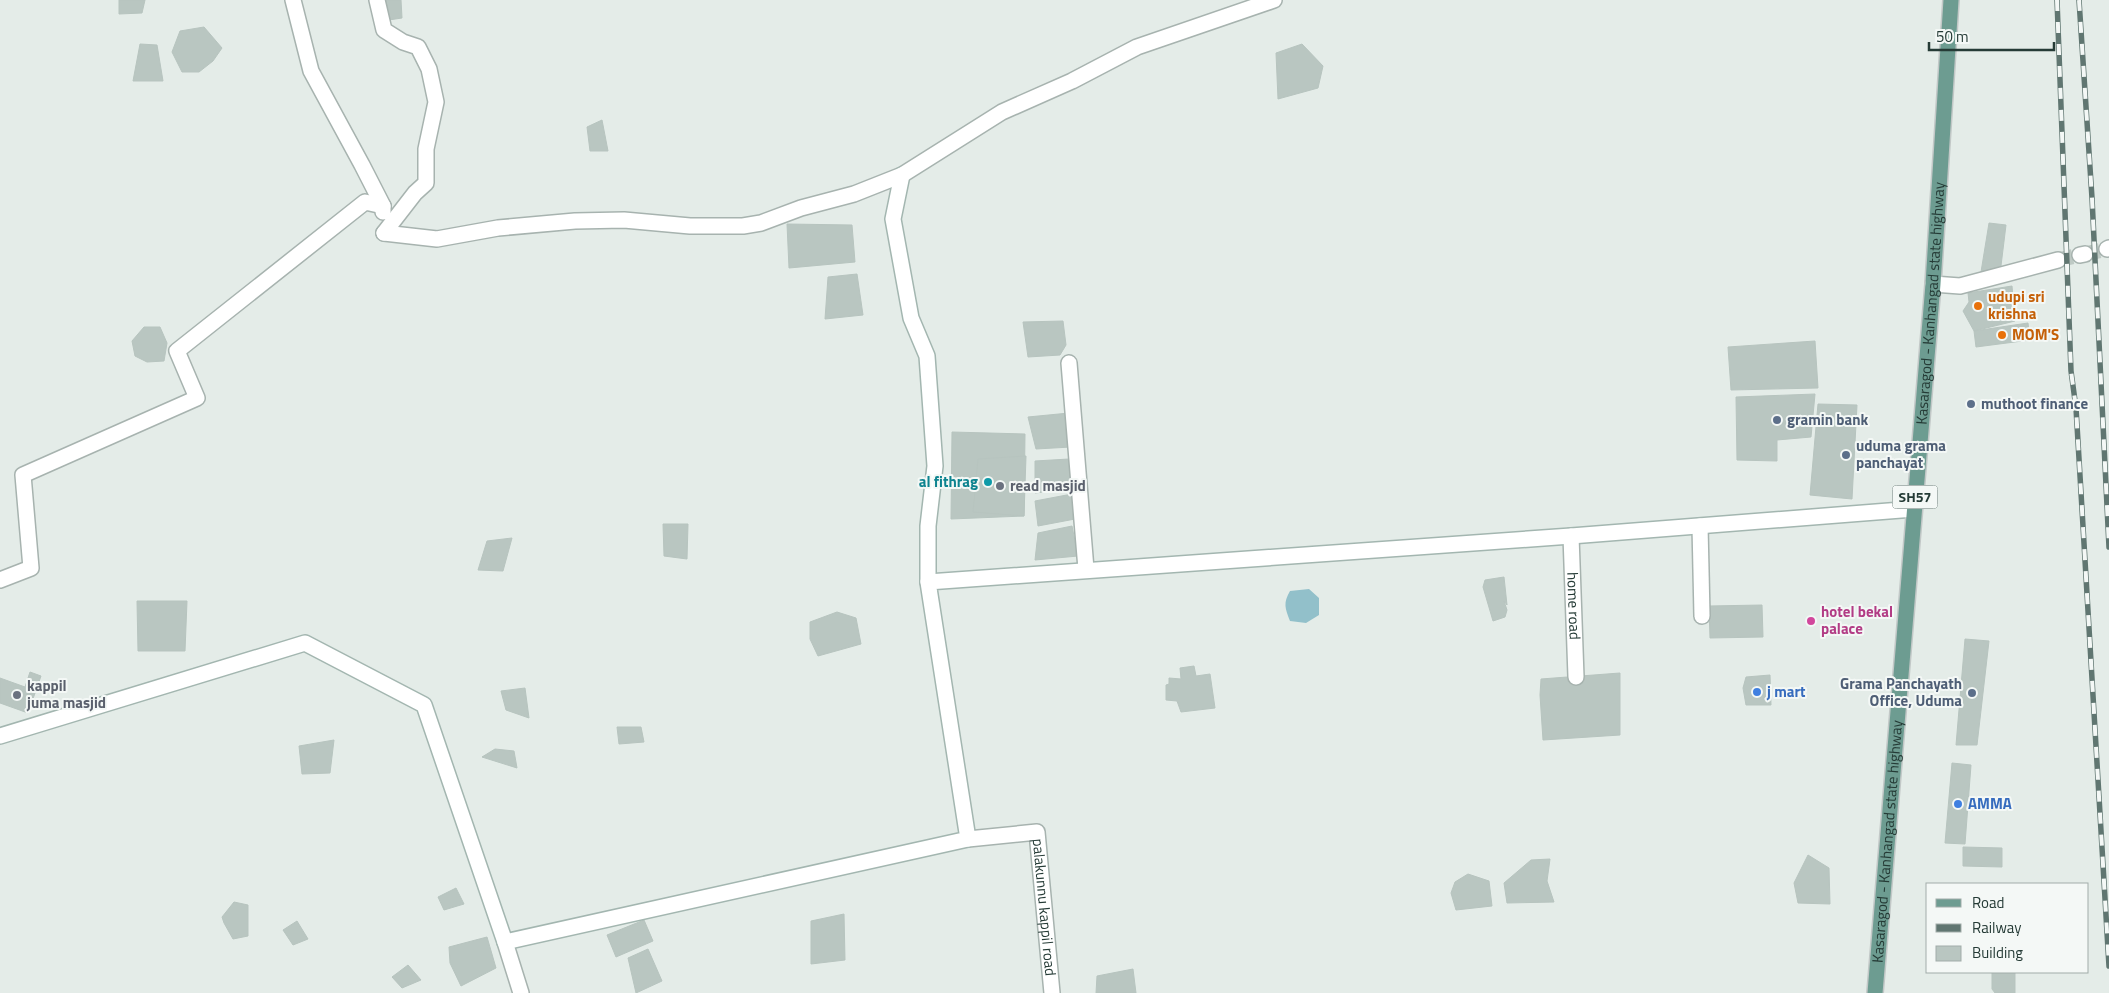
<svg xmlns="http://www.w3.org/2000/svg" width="2109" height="993" font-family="'Titillium Web',sans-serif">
<rect width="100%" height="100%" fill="#e4ece8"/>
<!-- water -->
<path fill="#92c0ca" d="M1309 589 1319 598V615L1306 623 1290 621C1285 608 1283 603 1290 591Z"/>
<!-- building -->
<g fill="#b9c6c1" stroke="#b7c4bf">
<polygon points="119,0 145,0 142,13 119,14"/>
<polygon points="382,0 401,0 402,18 382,21"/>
<polygon points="204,27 222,48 213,61 199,72 182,72 172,52 180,31"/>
<polygon points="140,44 157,45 163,81 133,81"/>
<polygon points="1302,44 1323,66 1318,88 1278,99 1276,53"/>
<polygon points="602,120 608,151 590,151 587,127"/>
<polygon points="1989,223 2006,225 2000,274 1981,272"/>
<polygon points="787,224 852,225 855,262 789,268"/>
<polygon points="857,274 863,315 825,319 828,277"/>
<polygon points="2012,286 2015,321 1974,331 1963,311 1969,302 1968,293"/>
<polygon points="1063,321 1066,345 1060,355 1028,357 1023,322"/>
<polygon points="2028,323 2030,340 1976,347 1974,331"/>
<polygon points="144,327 160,327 167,343 164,361 147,362 135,356 132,341"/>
<polygon points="1815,341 1818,388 1731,390 1728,347"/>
<polygon points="1815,394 1811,437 1777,440 1777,461 1737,460 1736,397"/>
<polygon points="1818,404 1857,405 1852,499 1810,495"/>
<polygon points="1069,413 1071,447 1036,449 1028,417"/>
<polygon points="952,432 1025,434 1024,516 951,519"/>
<polygon points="1026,456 1024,516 973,512 978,459"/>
<polygon points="1069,459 1075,488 1035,493 1035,461"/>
<polygon points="1072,494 1075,519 1038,526 1035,501"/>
<polygon points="663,524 688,524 687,559 664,556"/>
<polygon points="1072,526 1078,556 1035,560 1038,533"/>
<polygon points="512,538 503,571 478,570 487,541"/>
<polygon points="1504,577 1507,605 1504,601 1507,610 1505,617 1493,621 1483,587 1485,580"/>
<polygon points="137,601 187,601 185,651 138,651"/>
<polygon points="1762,605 1763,637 1710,638 1709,606"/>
<polygon points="837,612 856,618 861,644 818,656 810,639 810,622"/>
<polygon points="1965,639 1989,641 1977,745 1956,745"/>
<polygon points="1194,666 1196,676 1210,674 1215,708 1181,712 1177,701 1166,700 1166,685 1169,684 1169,678 1181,679 1180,668"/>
<polygon points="30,672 41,676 28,713 0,703 0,678 25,687"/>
<polygon points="1620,673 1620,735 1543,740 1540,695 1541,679"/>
<polygon points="1770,675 1771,705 1746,705 1743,688 1746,677"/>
<polygon points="525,688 529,718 506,710 501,691"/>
<polygon points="617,727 641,727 644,742 619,744"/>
<polygon points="334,740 330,773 302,774 299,746"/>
<polygon points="495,749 514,751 517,768 482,757"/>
<polygon points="1952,763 1971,765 1965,844 1945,843"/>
<polygon points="1963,847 2002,848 2002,867 1963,866"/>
<polygon points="1808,855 1829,868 1830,904 1798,903 1794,883"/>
<polygon points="1550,859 1547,881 1554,902 1507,903 1504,883 1531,860"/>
<polygon points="1468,874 1489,881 1492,906 1456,910 1451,893 1455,882"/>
<polygon points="456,888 464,904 444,910 438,897"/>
<polygon points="234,902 248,905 248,936 233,939 224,923 222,917"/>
<polygon points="844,914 845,960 811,964 811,921"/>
<polygon points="644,920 653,941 616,957 607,935"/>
<polygon points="297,921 308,939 293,945 283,930"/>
<polygon points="487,937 496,968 461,986 450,963 449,947"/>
<polygon points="648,949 662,981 636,993 628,958"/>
<polygon points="408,965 421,980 402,988 392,977"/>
<polygon points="1133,969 1136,993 1096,993 1097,976"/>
<polygon points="1992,972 2015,972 2015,993 1995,993 1992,989"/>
</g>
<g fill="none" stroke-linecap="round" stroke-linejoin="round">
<!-- street-tunnel -->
<g stroke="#bec9c4" stroke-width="15" stroke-dasharray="15 8" stroke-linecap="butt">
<polyline points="2085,254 2107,249"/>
<polyline points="2058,260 2080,255"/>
</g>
<defs>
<g id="street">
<polyline points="293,0 311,71 362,165 383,206 383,212"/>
<polyline points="377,0 384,30 403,42 418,47 429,69 436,102 426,149 426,183 415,193 384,233"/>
<polyline points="384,233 437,239 498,228 575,221 624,220 690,226 743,226 761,223 801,208 854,194 902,175 1002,112 1072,81 1137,47 1274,0"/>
<polyline points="2107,249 2109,248"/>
<polyline points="2080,255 2085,254"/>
<polyline points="1933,284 1960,286 2058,260"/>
<polyline points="1069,363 1086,569"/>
<polyline points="1700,526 1702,616"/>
<path id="s1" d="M1571 536 1576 677"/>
<polyline points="0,580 31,568 23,475 197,398 177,351 365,202 383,206"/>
<path id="s2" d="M968 839 1037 832 1052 993"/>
<polyline points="505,942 521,993"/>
</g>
<g id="secondary">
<polyline points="902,175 893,219 911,318 927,356 935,466 928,526 928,582"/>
<polyline points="0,736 305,643 424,705 505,942 968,839 928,582 1571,536 1914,509"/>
</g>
<g id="primary">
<path id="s3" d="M1875 993 1933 284 1951 0"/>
</g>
</defs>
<!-- street casing -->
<use href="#street" stroke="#a7b3af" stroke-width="18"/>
<!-- secondary casing -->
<use href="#secondary" stroke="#a3b6b0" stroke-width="18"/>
<!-- primary casing -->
<use href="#primary" stroke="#c2c8c7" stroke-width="18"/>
<!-- street -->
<use href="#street" stroke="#fff" stroke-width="15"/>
<!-- secondary -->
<use href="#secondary" stroke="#fff" stroke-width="15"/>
<!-- primary -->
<use href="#primary" stroke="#6d9c91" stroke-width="15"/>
<defs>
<g id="rail">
<polyline points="2057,0 2071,371 2076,408 2109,966"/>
<polyline points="2079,0 2092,198 2109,547"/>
</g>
</defs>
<!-- rail casing -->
<use href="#rail" stroke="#607671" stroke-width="5.5"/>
<!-- rail -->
<use href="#rail" stroke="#f4f8f6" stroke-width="4" stroke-dasharray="11" stroke-linecap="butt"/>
</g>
<!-- markers -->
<g fill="#e8710a" stroke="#f4f8f6" stroke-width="2">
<circle cx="1978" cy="306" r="5"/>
<circle cx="2002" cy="335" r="5"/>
</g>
<g fill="#5c6f8a" stroke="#f4f8f6" stroke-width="2">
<circle cx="1971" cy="404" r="5"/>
<circle cx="1777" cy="420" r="5"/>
<circle cx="1846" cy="455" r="5"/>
<circle cx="1972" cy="693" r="5"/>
</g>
<circle fill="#0f9aa8" stroke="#f4f8f6" stroke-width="2" cx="988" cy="482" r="5"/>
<g fill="#6b7280" stroke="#f4f8f6" stroke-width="2">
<circle cx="1000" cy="486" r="5"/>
<circle cx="17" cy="695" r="5"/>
</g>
<circle fill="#d1479c" stroke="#f4f8f6" stroke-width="2" cx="1811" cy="621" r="5"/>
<g fill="#3f7fe0" stroke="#f4f8f6" stroke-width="2">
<circle cx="1757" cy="692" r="5"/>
<circle cx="1958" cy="804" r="5"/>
</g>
<g text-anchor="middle" stroke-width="4" stroke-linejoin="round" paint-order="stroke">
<!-- shield labels -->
<rect fill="#f4f8f6" stroke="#637470" stroke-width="1" x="1892.5" y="485.5" width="45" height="23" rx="4"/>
<g font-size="14" font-weight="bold" fill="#253b36">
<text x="1915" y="502">SH57</text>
</g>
<!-- food labels -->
<g font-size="15" font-weight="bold" fill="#c56008" stroke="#f4f8f6" text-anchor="start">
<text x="1988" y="302">udupi sri<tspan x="1988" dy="17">krishna</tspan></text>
<text x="2012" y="340">MOM'S</text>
</g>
<!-- street labels -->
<g font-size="15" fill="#253b36" stroke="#f4f8f6">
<text dy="5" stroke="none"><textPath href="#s3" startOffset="692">Kasaragod - Kanhangad state highway</textPath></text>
<text dy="5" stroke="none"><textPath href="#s1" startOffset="70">home road</textPath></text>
<text dy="5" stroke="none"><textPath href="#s3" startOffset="152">Kasaragod - Kanhangad state highway</textPath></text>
<text dy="5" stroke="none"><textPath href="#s2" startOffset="145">palakunnu kappil road</textPath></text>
</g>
<!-- service labels -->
<g font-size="15" font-weight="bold" fill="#4e5e75" stroke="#f4f8f6" text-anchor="start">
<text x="1981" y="409">muthoot finance</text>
<text x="1787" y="425">gramin bank</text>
<text x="1856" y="451">uduma grama<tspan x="1856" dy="17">panchayat</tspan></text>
<text x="1962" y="689" text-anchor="end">Grama Panchayath<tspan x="1962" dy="17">Office, Uduma</tspan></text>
</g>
<!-- culture labels -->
<g font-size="15" font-weight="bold" fill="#0d838f" stroke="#f4f8f6" text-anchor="end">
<text x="978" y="487">al fithrag</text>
</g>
<!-- worship labels -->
<g font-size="15" font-weight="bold" fill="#5b616d" stroke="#f4f8f6" text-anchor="start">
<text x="1010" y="491">read masjid</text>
<text x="27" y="691">kappil<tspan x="27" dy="17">juma masjid</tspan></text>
</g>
<!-- hotel labels -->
<g font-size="15" font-weight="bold" fill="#b23c85" stroke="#f4f8f6" text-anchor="start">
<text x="1821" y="617">hotel bekal<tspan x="1821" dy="17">palace</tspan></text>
</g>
<!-- shop labels -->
<g font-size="15" font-weight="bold" fill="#366cbe" stroke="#f4f8f6" text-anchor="start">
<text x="1767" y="697">j mart</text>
<text x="1968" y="809">AMMA</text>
</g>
</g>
<!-- legend -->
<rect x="1926" y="883" width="162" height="90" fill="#f4f8f6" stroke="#a1aca9"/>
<rect x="1936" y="899" width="25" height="8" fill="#6d9c91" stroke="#a1aca9"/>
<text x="1972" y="908" font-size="15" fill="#253b36">Road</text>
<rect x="1936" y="924" width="25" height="8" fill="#607671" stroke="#a1aca9"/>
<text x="1972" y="933" font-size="15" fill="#253b36">Railway</text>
<rect x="1936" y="946" width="25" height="15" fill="#b9c6c1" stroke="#a1aca9"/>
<text x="1972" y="958" font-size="15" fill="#253b36">Building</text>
<!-- scale -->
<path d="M1929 42v8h125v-8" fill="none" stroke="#253b36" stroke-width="2.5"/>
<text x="1936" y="42" font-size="15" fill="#253b36" stroke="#f4f8f6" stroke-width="4" paint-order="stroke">50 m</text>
</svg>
